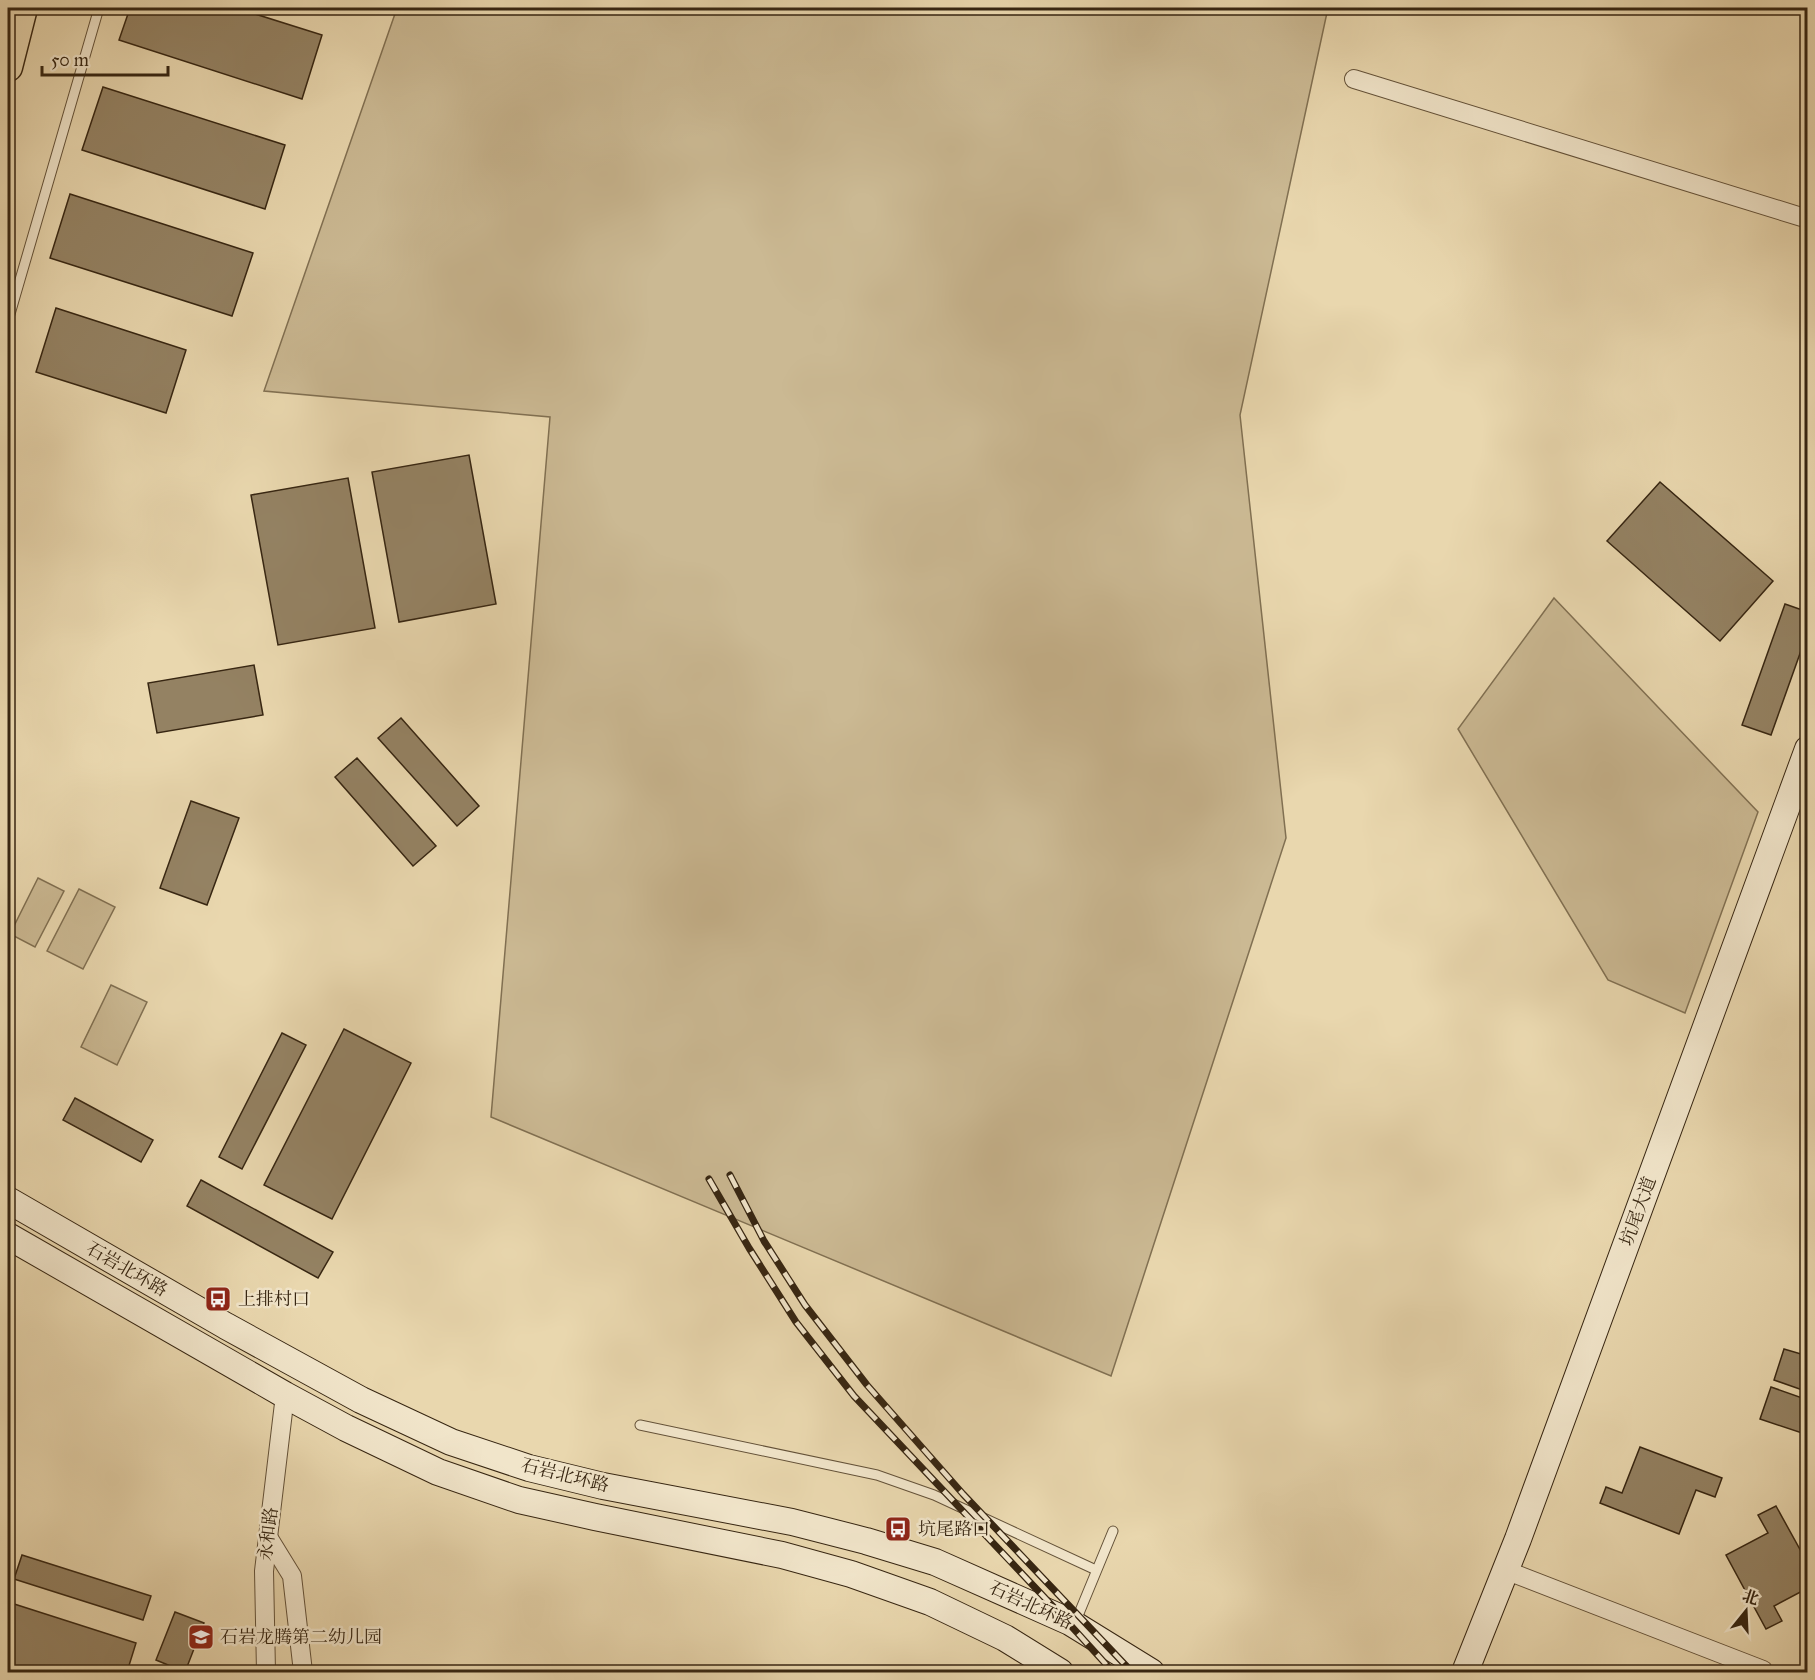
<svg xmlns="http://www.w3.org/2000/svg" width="1815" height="1680" font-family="'IM FELL Great Primer','Noto Serif SC',serif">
<rect width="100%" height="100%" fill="#e9d7ae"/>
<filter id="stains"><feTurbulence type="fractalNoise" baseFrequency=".00333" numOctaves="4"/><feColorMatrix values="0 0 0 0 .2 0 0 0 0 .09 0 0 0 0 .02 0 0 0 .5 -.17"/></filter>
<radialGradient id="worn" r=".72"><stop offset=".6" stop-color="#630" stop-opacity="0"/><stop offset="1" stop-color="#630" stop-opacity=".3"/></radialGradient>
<!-- green -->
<g fill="#cbb993" stroke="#817052" stroke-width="1.5">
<polygon points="397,8 1328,8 1240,415 1286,838 1111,1376 491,1117 550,417 264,391"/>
<polygon points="1554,598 1758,812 1685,1013 1608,980 1458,729"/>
<polygon points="38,878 64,891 35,947 10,934"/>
<polygon points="79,889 115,907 83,969 47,951"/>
<polygon points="111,985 147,1002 117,1065 81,1047"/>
</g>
<!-- building -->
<g fill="#948263" stroke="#372612" stroke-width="1.5">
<polygon points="130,8 236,8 322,35 302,99 119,40"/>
<polygon points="103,87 285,145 265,209 82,150"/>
<polygon points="70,194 253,253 232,316 50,258"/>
<polygon points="56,308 186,350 166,413 36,372"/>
<polygon points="469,455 496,604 399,622 372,472"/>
<polygon points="348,478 375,628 278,645 251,495"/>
<polygon points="1660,482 1773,581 1720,641 1607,541"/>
<polygon points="1785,604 1808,612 1808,631 1771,735 1742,725"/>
<polygon points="254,665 263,715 157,733 148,683"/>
<polygon points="401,718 479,806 457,826 378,738"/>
<polygon points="357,758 436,846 413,866 335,777"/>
<polygon points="191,801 239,818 207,905 160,888"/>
<polygon points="344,1029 411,1063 332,1219 264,1185"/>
<polygon points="282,1033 306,1045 242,1169 219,1157"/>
<polygon points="75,1098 153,1140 141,1162 63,1120"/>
<polygon points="201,1180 333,1252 318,1278 187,1206"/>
<polygon points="1784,1349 1808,1356 1808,1392 1774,1380"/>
<polygon points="1771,1387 1808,1400 1808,1435 1760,1419"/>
<polygon points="1640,1447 1722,1478 1715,1497 1696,1490 1679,1534 1600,1503 1606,1487 1622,1493"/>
<polygon points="1776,1506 1808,1564 1808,1588 1774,1606 1782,1621 1766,1629 1726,1555 1768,1533 1758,1515"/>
<polygon points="22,1555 151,1596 143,1620 14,1579"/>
<polygon points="8,1602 136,1643 127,1672 8,1672"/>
<polygon points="175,1612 204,1623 185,1672 156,1660"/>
</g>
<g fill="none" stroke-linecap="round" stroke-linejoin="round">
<defs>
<g id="lane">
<polyline points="8,321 99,8"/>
<polyline points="640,1425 877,1475 934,1495 1096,1570"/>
<polyline points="1075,1623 1113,1531"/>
</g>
<g id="street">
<polyline points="1354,79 1808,219"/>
<polyline points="268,1537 292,1576 303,1672"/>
<polyline points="1505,1570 1763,1670"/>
<polyline points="266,1672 264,1571 285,1395"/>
</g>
<g id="secondary">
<polyline points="8,1200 226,1326 361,1400 451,1442 529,1468 603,1486 792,1522 866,1541 935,1562 1070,1622 1151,1672"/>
<polyline points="8,1236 285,1395 346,1428 438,1472 519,1500 595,1517 782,1555 851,1574 930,1602 1005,1638 1060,1672"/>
<polyline points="1465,1672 1518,1539 1808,749"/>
</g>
<polyline id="primary" points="8,67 23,8"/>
</defs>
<!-- lane casing -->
<use href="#lane" stroke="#645239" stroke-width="11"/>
<!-- street casing -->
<use href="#street" stroke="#645239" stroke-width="20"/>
<!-- secondary casing -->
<use href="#secondary" stroke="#372612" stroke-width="28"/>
<!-- primary casing -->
<use href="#primary" stroke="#372612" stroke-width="31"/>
<!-- lane -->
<use href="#lane" stroke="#f1e5ca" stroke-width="9"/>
<!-- street -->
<use href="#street" stroke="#f1e5ca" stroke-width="18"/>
<!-- secondary -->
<use href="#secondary" stroke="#f1e5ca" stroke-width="26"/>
<!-- primary -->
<use href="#primary" stroke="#e9d7ae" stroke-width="28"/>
<defs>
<g id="rail">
<polyline points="730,1175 764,1241 805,1305 867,1385 963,1494 1132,1672"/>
<polyline points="709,1179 749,1248 796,1322 854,1396 1062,1616 1113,1672"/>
</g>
</defs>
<!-- rail casing -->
<use href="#rail" stroke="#372612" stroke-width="7"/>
<!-- rail -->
<use href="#rail" stroke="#f1e5ca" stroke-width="4.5" stroke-dasharray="14" stroke-linecap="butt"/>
</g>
<!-- icons -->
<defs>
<symbol id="bus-square" viewBox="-11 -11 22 22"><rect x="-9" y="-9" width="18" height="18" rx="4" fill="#8f2418" stroke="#f1e5ca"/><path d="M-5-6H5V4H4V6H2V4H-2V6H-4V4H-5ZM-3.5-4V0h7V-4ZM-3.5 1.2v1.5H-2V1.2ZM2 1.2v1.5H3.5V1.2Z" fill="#fff"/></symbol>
<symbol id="school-square" viewBox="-11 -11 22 22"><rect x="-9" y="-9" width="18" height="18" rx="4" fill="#8f2418" stroke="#f1e5ca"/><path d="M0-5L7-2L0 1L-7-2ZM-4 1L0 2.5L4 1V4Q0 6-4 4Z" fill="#fff"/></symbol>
</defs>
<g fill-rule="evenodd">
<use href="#bus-square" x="203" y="1284" width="30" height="30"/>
<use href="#bus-square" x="883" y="1514" width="30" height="30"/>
<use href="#school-square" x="186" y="1622" width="30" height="30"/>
</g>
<g text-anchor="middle" stroke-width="5" stroke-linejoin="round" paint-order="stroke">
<!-- street labels -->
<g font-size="18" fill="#372612" stroke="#f1e5ca">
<text transform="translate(1638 1211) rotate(-70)" y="6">坑尾大道</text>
<text transform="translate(127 1269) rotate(30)" y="6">石岩北环路</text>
<text transform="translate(565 1475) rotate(14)" y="6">石岩北环路</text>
<text transform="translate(268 1534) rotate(-83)" y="6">永和路</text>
<text transform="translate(1031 1605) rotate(25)" y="6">石岩北环路</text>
</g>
<!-- poi labels -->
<g font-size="18" fill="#372612" stroke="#f1e5ca" text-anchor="start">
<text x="238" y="1305">上排村口</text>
<text x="918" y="1535">坑尾路口</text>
<text x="220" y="1643">石岩龙腾第二幼儿园</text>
</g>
</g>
<!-- margin -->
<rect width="1815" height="1680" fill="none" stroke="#e9d7ae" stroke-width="30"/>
<rect x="9" y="9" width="1797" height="1662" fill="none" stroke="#372612" stroke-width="3"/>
<rect x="15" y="15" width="1785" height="1650" fill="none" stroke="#372612" stroke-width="1.5"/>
<!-- north arrow -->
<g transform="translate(1746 1611) rotate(18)" stroke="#f1e5ca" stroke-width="4.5" paint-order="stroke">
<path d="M0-4.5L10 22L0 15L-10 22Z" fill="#372612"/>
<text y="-9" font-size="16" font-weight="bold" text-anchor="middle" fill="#372612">北</text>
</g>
<!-- scale -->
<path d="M42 66v9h126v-9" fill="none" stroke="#372612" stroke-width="3"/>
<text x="51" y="66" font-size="18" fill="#372612" stroke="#f1e5ca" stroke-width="4.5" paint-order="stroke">50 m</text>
<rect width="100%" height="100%" filter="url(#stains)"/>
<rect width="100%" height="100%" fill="url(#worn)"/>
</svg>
